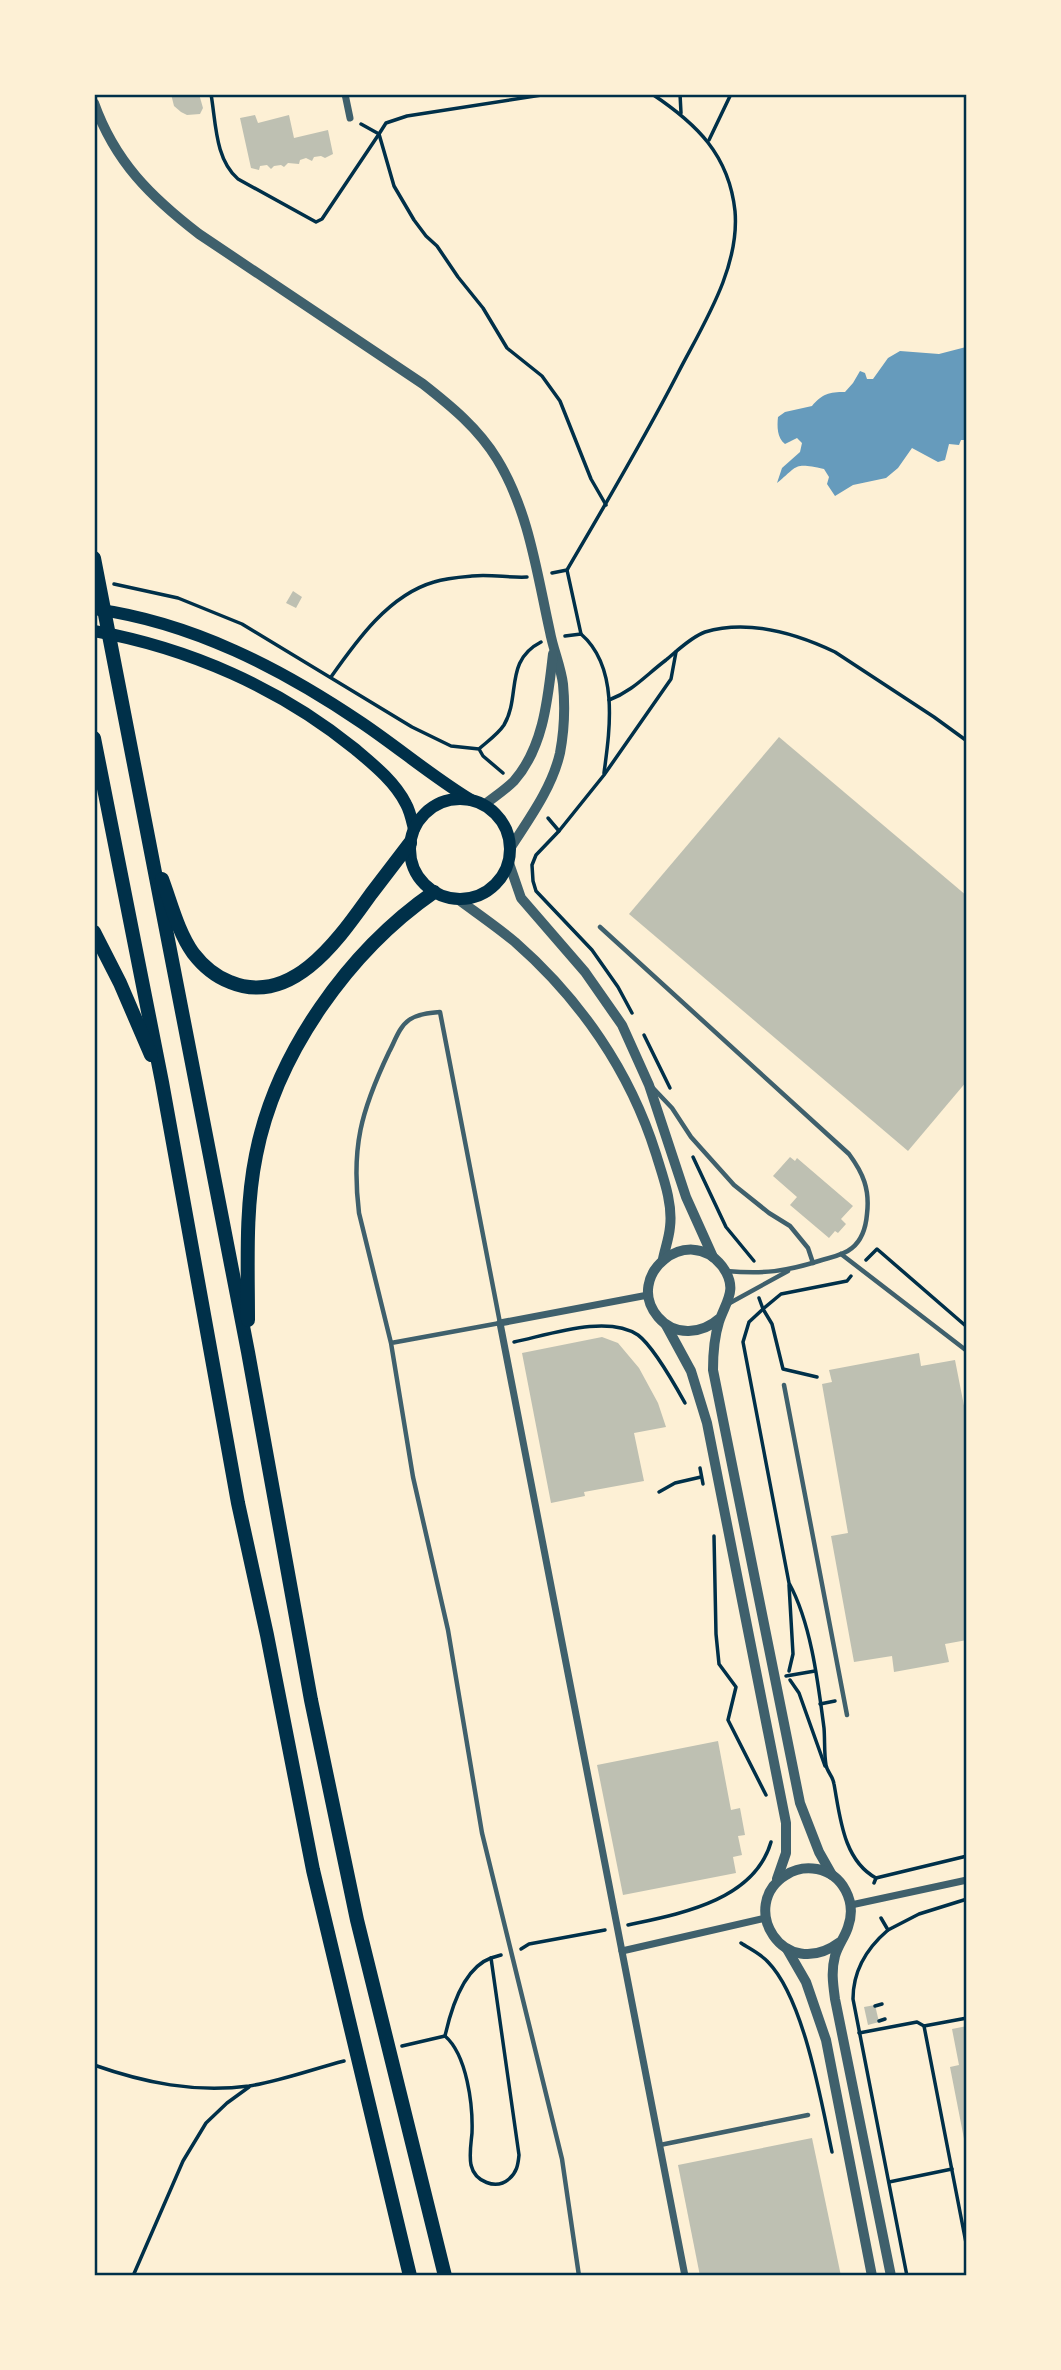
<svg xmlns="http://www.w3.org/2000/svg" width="1061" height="2370" font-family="Rubik,sans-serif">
<rect width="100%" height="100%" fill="#fdf0d5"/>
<!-- water -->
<path fill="#669bbc" d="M966 347V440H961L959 445 949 444 945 460 938 462 912 448 898 468 886 478 853 485 835 496 827 484 829 477 824 469C793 462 798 466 777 483L782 468 800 452 802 443 797 438 785 444C777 438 777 426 778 417L785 412 812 406C822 394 829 392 845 392L853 383 860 371 865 373 867 379H873L888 358 900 351 939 354Z"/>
<!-- building -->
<g fill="#bec0b2">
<polygon points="171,94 199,94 203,108 200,114 187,115 181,112 174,106"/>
<polygon points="255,115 258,123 289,115 294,138 328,130 333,154 325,158 321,156 314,157 312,161 306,158 300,160 299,164 288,163 284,167 281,165 274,166 271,169 267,165 260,166 259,170 251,168 240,118"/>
<polygon points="293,591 302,597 296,608 286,603"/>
<polygon points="779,737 967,896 967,1081 908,1151 629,914"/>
<polygon points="790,1157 795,1161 797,1158 853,1206 841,1219 846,1224 838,1233 835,1231 829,1238 790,1205 797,1197 773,1176"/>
<polygon points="602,1337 618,1343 639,1368 658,1403 666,1427 634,1433 644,1481 584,1492 585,1496 551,1503 522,1353"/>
<polygon points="919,1353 921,1366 955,1360 967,1421 967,1640 945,1644 949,1662 894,1672 892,1656 854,1662 831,1536 848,1533 822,1384 832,1382 829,1370"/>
<polygon points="718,1741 731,1810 740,1808 745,1835 738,1836 742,1855 733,1857 736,1873 623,1895 597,1765"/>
<polygon points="875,2005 879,2022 868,2025 864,2007"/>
<polygon points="967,2026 967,2144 965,2144 950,2067 959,2065 952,2029"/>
<polygon points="812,2138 841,2276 700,2276 678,2165"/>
</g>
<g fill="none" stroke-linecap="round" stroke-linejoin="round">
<!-- path -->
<g stroke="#003049" stroke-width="3.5">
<path d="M211 94C216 123 215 159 238 179L316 222 322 219 379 134 361 124"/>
<polyline points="548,94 407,116 386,123 379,134 394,186 414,220 426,236 437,246 458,277 483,308 507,348 542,376 560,401 591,479 606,505"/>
<polyline points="680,94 681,113"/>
<polyline points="709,140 731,94"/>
<polyline points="567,570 581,634"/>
<path d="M552 573 567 570C605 505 643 441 677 375 702 326 740 269 735 211 729 155 697 124 652 94"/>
<polyline points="114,584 178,598 242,624 412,727 451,746 479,749 483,756 503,773"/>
<path d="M565 636 581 634C619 667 610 729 604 773"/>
<path d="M331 677C357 640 389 595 434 582 446 578 460 577 472 576 491 574 509 578 527 577"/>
<path d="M609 700C633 691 646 675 666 660 677 651 691 637 705 632 748 619 795 633 835 652L934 717 967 741"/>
<path d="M480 748C488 741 498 734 504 725 521 696 504 661 541 642"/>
<polyline points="548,818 559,831"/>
<polyline points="632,1013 618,987 592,950 536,891 533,881 532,865 536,855 559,831 604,775 671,679 676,652"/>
<polyline points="644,1035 670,1088"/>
<polyline points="693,1157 726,1227 754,1261"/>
<polyline points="866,1260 877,1249 967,1327"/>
<path d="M759 1298 763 1309 749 1322 743 1342 789 1583C811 1623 818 1682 824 1728 825 1740 824 1753 826 1765 827 1772 833 1776 834 1784 840 1816 843 1860 876 1878L874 1883"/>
<path d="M514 1342C548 1335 607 1314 638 1335 654 1347 675 1385 685 1403"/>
<polyline points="817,1377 783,1369 772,1324 763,1309 781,1294 847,1281 851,1276"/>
<polyline points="700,1468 703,1484"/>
<polyline points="659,1492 675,1483 701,1477"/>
<polyline points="714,1536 716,1634 719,1664 736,1687 728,1720 766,1795"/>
<polyline points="789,1671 793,1654 789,1585"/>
<polyline points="786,1676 815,1671"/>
<polyline points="790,1680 799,1693 825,1766"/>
<polyline points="820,1704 835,1701"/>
<polyline points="876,1878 967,1856"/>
<path d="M881 1918 888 1930C867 1948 853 1971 853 1999L907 2276"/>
<path d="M628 1925C679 1914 754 1901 771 1842"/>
<polyline points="888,1930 919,1914 967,1899"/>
<path d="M741 1943C750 1949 761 1954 768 1962 804 1999 821 2101 832 2152"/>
<polyline points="521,1949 529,1944 605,1930"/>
<polyline points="875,2006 882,2004"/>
<polyline points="879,2021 885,2019"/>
<polyline points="924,2026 967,2248"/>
<polyline points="859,2033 917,2022 924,2026 967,2018"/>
<path d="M445 2036C451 2009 463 1968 491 1958"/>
<path d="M402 2046 445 2036C467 2055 473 2105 472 2133 471 2144 469 2154 471 2165 475 2182 496 2190 509 2179 517 2172 518 2165 519 2155L491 1958 501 1955"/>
<path d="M94 2065C145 2083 195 2093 249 2086 281 2081 313 2069 344 2061"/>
<polyline points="889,2182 952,2169"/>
<polyline points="133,2276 183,2161 206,2123 227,2103 249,2087"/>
</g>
<!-- service -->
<g stroke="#3f606c" stroke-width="4.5">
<path d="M600 927 849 1154C863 1173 870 1189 867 1214 866 1226 862 1240 852 1248 844 1255 832 1257 822 1260 785 1272 764 1274 726 1271"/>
<polyline points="653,1088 672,1108 691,1137 734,1185 769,1213 790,1226 808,1248 813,1263"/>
<polyline points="841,1254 967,1351"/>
<polyline points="728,1304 788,1271"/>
<path d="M391 1343 500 1323 440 1012C429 1013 418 1014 409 1020 399 1027 395 1041 389 1052 361 1111 351 1147 359 1213L391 1343 413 1477 448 1630 482 1833 562 2159 579 2276"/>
<polyline points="784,1385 847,1715"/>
<polyline points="660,2145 808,2115"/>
</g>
<!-- minor -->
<g stroke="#3f606c" stroke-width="7">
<polyline points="345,94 350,118"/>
<polyline points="648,1295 500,1323 685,2276"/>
<polyline points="851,1905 967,1880"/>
<polyline points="622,1951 766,1918"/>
</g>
<!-- tertiary -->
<g stroke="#3f606c" stroke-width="10">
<path d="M94 103C115 162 151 197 199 234L423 384C451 406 478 428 497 459 529 511 537 574 550 632 553 649 561 667 563 684 565 705 564 732 560 753 552 788 529 819 511 847"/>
<path d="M484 805C494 797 505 790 514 781 544 747 548 697 553 654"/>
<polyline points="509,863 521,898 585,972 622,1025 649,1085 686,1197 713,1257"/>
<path d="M459 900C478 914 497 927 515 942 580 999 630 1071 656 1154 663 1177 673 1203 670 1227 669 1238 665 1249 663 1259"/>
<path d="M720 1318C702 1334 675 1337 658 1317 623 1276 688 1222 722 1266 739 1289 726 1301 719 1322 714 1338 713 1353 713 1370L800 1803 819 1852 832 1875"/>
<polyline points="666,1325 691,1371 707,1423 786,1823 786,1853 777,1879"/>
<path d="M840 1942C783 1984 737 1905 786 1875 795 1869 806 1867 817 1869 843 1874 857 1902 848 1927 845 1937 838 1945 835 1956 831 1971 833 1984 835 1999L891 2276"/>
<polyline points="787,1949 806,1982 826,2040 872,2276"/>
</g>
<!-- primary -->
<g stroke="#003049" stroke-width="12">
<path d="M94 609C192 622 282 669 362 723 399 748 433 777 471 800"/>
<path d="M94 631C189 648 280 688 355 749 374 765 395 782 406 804 410 811 412 821 414 829"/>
<circle cx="460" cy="849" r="50"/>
</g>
<!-- trunk -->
<g stroke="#003049" stroke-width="14">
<polyline points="94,558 248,1352 311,1700 357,1920 445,2276"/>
<polyline points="94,738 162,1082 238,1503 267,1635 313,1870 410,2276"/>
<path d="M162 879C171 903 178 932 193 953 203 966 214 976 230 982 293 1008 340 937 371 894 384 877 397 860 410 843"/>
<polyline points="94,932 120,983 151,1055"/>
<path d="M248 1320C248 1265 245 1209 256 1155 276 1053 349 951 434 892"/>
</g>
</g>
<!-- border -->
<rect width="1061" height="2370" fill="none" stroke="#fdf0d5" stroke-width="192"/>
<rect x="96" y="96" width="869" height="2178" fill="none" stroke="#003049" stroke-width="2.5"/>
</svg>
